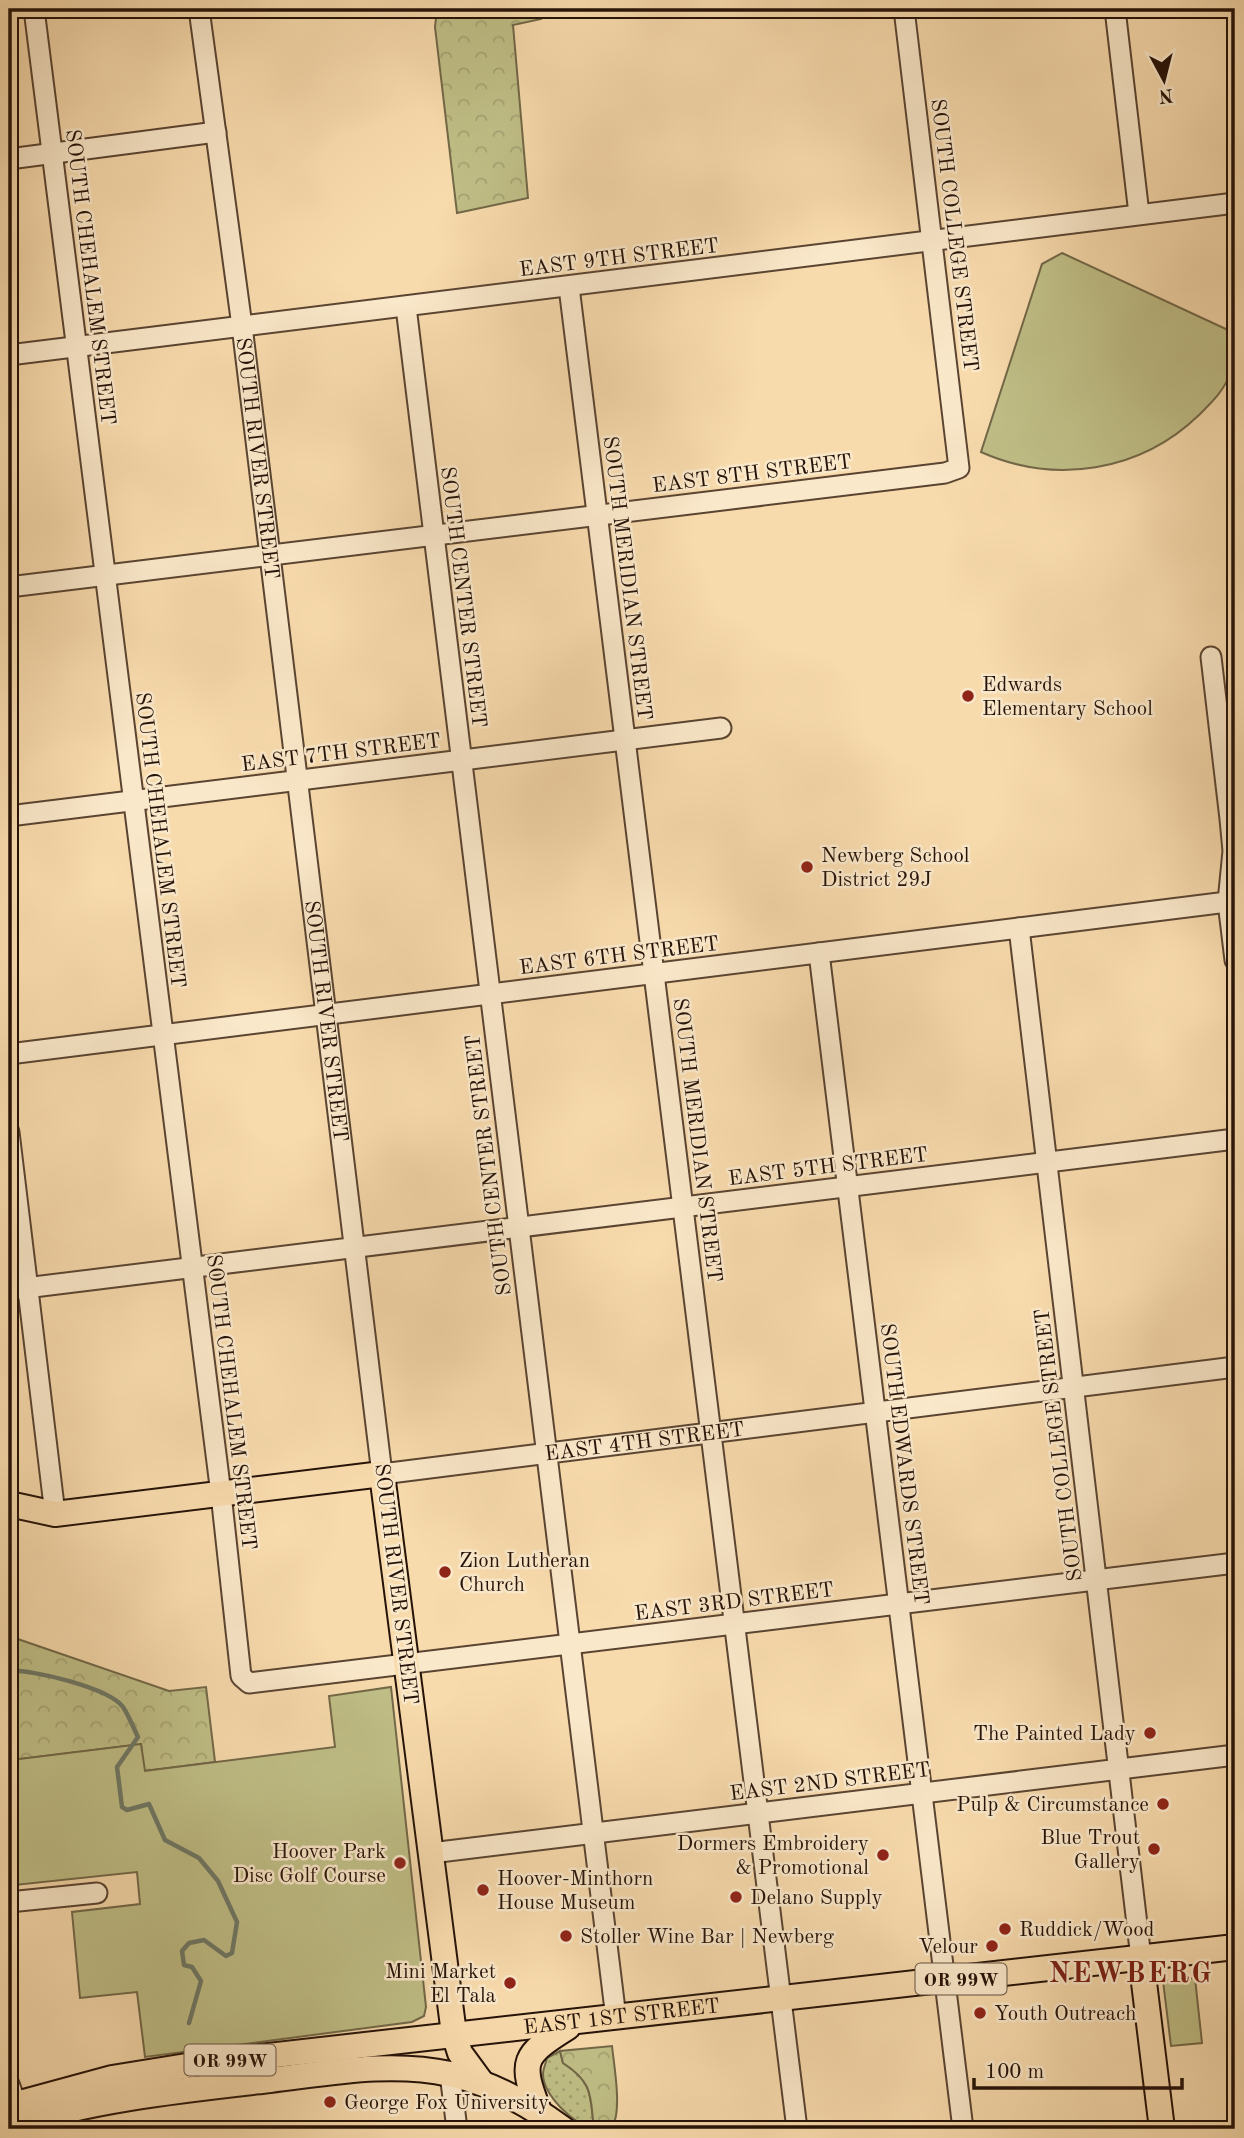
<svg xmlns="http://www.w3.org/2000/svg" width="1244" height="2138" font-family="'Old Standard TT',serif">
<defs>
<pattern id="grass-dots" width="8" height="8" patternUnits="userSpaceOnUse" patternTransform="scale(1.75)"><rect width="8" height="8" fill="#c0bf87"/><path d="M2 2h.1M6 6h.1" fill="none" stroke="#a5a373" stroke-width="1.8" stroke-linecap="round"/></pattern>
<pattern id="forest-crowns" width="20" height="18" patternUnits="userSpaceOnUse" patternTransform="scale(1.75)"><rect width="20" height="18" fill="#c0bf87"/><path d="M2 6a3 3 0 1 1 6 0M12 15a3 3 0 1 1 6 0" fill="none" stroke="#a5a373"/></pattern>
</defs>
<rect width="100%" height="100%" fill="#f8dbad"/>
<filter id="stains"><feTurbulence type="fractalNoise" baseFrequency=".00286" numOctaves="4"/><feColorMatrix values="0 0 0 0 .2 0 0 0 0 .09 0 0 0 0 .02 0 0 0 .5 -.17"/></filter>
<radialGradient id="worn" r=".72"><stop offset=".6" stop-color="#630" stop-opacity="0"/><stop offset="1" stop-color="#630" stop-opacity=".3"/></radialGradient>
<!-- grass -->
<path fill="url(#grass-dots)" stroke="#726848" stroke-width="2" d="M560 2051 563 2063C594 2083 590 2096 594 2129 575 2126 543 2095 543 2074 543 2069 546 2063 547 2058Z"/>
<!-- forest -->
<g fill="url(#forest-crowns)" stroke="#726848" stroke-width="2">
<polygon points="437,9 540,9 541,19 513,25 528,198 457,213 435,27"/>
<polygon points="9,1636 169,1691 206,1687 215,1762 144,1771 141,1744 12,1760"/>
<path d="M612 2046C614 2066 623 2113 611 2129H594C590 2096 594 2083 563 2063L560 2051Z"/>
</g>
<!-- green -->
<g fill="#c0bf87" stroke="#726848" stroke-width="2">
<path d="M1062 253 1228 330C1229 342 1234 361 1230 373 1225 390 1211 403 1199 415 1140 472 1055 485 981 452L1042 264Z"/>
<polygon points="391,1687 426,2007 424,2016 412,2022 145,2057 137,1992 80,1998 72,1912 140,1904 137,1872 15,1885 9,1829 9,1732 12,1760 141,1744 145,1771 335,1747 329,1696"/>
<polygon points="1195,1978 1202,2043 1171,2046 1163,1981"/>
</g>
<g fill="none" stroke-linecap="round" stroke-linejoin="round">
<!-- stream -->
<path stroke="#6e7866" stroke-width="4.5" d="M9 1671C32 1669 109 1688 123 1707 129 1716 133 1727 138 1737L117 1767 122 1807 127 1810 149 1804 165 1840 199 1858 218 1881 237 1922 232 1953 226 1956 204 1940 189 1943 182 1951 184 1965 192 1967 201 1981 189 2023"/>
<defs>
<g id="minor">
<polyline points="34,9 221,1494 241,1676 249,1683 1235,1563"/>
<path id="s1" d="M199 9 242 326 382 1474 1235 1367"/>
<polyline points="1115,9 1139,214"/>
<polyline points="9,159 216,132"/>
<polyline points="569,287 797,2129"/>
<polyline points="406,307 616,2018"/>
<polyline points="9,355 1235,203"/>
<polyline points="9,587 945,473 959,468 904,9"/>
<polyline points="1211,657 1230,819 1233,851 1228,902 1235,960"/>
<polyline points="9,816 721,728"/>
<polyline points="1019,928 1141,1958"/>
<polyline points="819,953 963,2129"/>
<polyline points="9,1054 1235,901"/>
<polyline points="9,1132 55,1514"/>
<polyline points="9,1290 1235,1139"/>
<polyline points="431,1853 1235,1755"/>
<polyline points="9,1902 97,1893"/>
<polyline points="450,2074 457,2129"/>
<polyline points="9,2084 16,2103"/>
</g>
<g id="major">
<polyline points="9,1504 55,1514 382,1474 454,2034 460,2053 482,2083"/>
<polyline points="1141,1958 1162,2129"/>
<path id="s2" d="M9 2106 112 2078 205 2063 1235 1947"/>
<path d="M539 2111C519 2061 523 2055 568 2027"/>
<path d="M9 2126C93 2099 182 2090 270 2080 330 2073 390 2061 450 2074 492 2083 529 2104 563 2129"/>
</g>
</defs>
<!-- minor casing -->
<use href="#minor" stroke="#5a4431" stroke-width="23"/>
<!-- major casing -->
<use href="#major" stroke="#251208" stroke-width="28"/>
<!-- minor -->
<use href="#minor" stroke="#fae8ca" stroke-width="19"/>
<!-- major -->
<use href="#major" stroke="#f8dbad" stroke-width="24"/>
</g>
<!-- markers -->
<g fill="#8f2418" stroke="#fae8ca" stroke-width="2.5">
<circle cx="968" cy="696" r="7"/>
<circle cx="807" cy="867" r="7"/>
<circle cx="445" cy="1572" r="7"/>
<circle cx="1150" cy="1733" r="7"/>
<circle cx="1163" cy="1804" r="7"/>
<circle cx="1154" cy="1849" r="7"/>
<circle cx="883" cy="1855" r="7"/>
<circle cx="400" cy="1863" r="7"/>
<circle cx="483" cy="1890" r="7"/>
<circle cx="736" cy="1897" r="7"/>
<circle cx="1005" cy="1929" r="7"/>
<circle cx="566" cy="1936" r="7"/>
<circle cx="992" cy="1946" r="7"/>
<circle cx="510" cy="1983" r="7"/>
<circle cx="980" cy="2013" r="7"/>
<circle cx="330" cy="2102" r="7"/>
</g>
<g text-anchor="middle" stroke-width="5" stroke-linejoin="round" paint-order="stroke">
<!-- shield labels -->
<g fill="#fae8ca" stroke="#655242" stroke-width="2">
<rect x="915.5" y="1963.5" width="91" height="31" rx="5"/>
<rect x="184.5" y="2044.5" width="91" height="31" rx="5"/>
</g>
<g font-size="19" font-weight="bold" fill="#251208">
<text x="961" y="1986">OR 99W</text>
<text x="230" y="2067">OR 99W</text>
</g>
<!-- street labels -->
<g font-size="21" fill="#251208" stroke="#fae8ca">
<text transform="translate(955 235) rotate(83)" y="7">SOUTH COLLEGE STREET</text>
<text transform="translate(619 257) rotate(-7)" y="7">EAST 9TH STREET</text>
<text transform="translate(91 277) rotate(83)" y="7">SOUTH CHEHALEM STREET</text>
<text dy="7" stroke="none"><textPath href="#s1" startOffset="453">SOUTH RIVER STREET</textPath></text>
<text transform="translate(752 473) rotate(-7)" y="7">EAST 8TH STREET</text>
<text transform="translate(628 578) rotate(83)" y="7">SOUTH MERIDIAN STREET</text>
<text transform="translate(464 597) rotate(83)" y="7">SOUTH CENTER STREET</text>
<text transform="translate(341 752) rotate(-7)" y="7">EAST 7TH STREET</text>
<text transform="translate(161 840) rotate(83)" y="7">SOUTH CHEHALEM STREET</text>
<text transform="translate(619 955) rotate(-7)" y="7">EAST 6TH STREET</text>
<text dy="7" stroke="none"><textPath href="#s1" startOffset="1020">SOUTH RIVER STREET</textPath></text>
<text transform="translate(698 1140) rotate(83)" y="7">SOUTH MERIDIAN STREET</text>
<text transform="translate(488 1165) rotate(-97)" y="7">SOUTH CENTER STREET</text>
<text transform="translate(828 1166) rotate(-7)" y="7">EAST 5TH STREET</text>
<text transform="translate(232 1402) rotate(83)" y="7">SOUTH CHEHALEM STREET</text>
<text dy="7" stroke="none"><textPath href="#s1" startOffset="1741">EAST 4TH STREET</textPath></text>
<text transform="translate(1058 1445) rotate(-97)" y="7">SOUTH COLLEGE STREET</text>
<text transform="translate(905 1464) rotate(83)" y="7">SOUTH EDWARDS STREET</text>
<text transform="translate(397 1584) rotate(83)" y="7">SOUTH RIVER STREET</text>
<text transform="translate(734 1601) rotate(-7)" y="7">EAST 3RD STREET</text>
<text transform="translate(830 1781) rotate(-7)" y="7">EAST 2ND STREET</text>
<text dy="7" stroke="none"><textPath href="#s2" startOffset="620">EAST 1ST STREET</textPath></text>
</g>
<!-- poi labels -->
<g font-size="21" fill="#251208" stroke="#fae8ca" text-anchor="start">
<text x="982" y="691">Edwards<tspan x="982" dy="24">Elementary School</tspan></text>
<text x="821" y="862">Newberg School<tspan x="821" dy="24">District 29J</tspan></text>
<text x="459" y="1567">Zion Lutheran<tspan x="459" dy="24">Church</tspan></text>
<text x="1136" y="1740" text-anchor="end">The Painted Lady</text>
<text x="1149" y="1811" text-anchor="end">Pulp &amp; Circumstance</text>
<text x="1140" y="1844" text-anchor="end">Blue Trout<tspan x="1140" dy="24">Gallery</tspan></text>
<text x="869" y="1850" text-anchor="end">Dormers Embroidery<tspan x="869" dy="24">&amp; Promotional</tspan></text>
<text x="386" y="1858" text-anchor="end">Hoover Park<tspan x="386" dy="24">Disc Golf Course</tspan></text>
<text x="497" y="1885">Hoover-Minthorn<tspan x="497" dy="24">House Museum</tspan></text>
<text x="750" y="1904">Delano Supply</text>
<text x="1019" y="1936">Ruddick/Wood</text>
<text x="580" y="1943">Stoller Wine Bar | Newberg</text>
<text x="978" y="1953" text-anchor="end">Velour</text>
<text x="496" y="1978" text-anchor="end">Mini Market<tspan x="496" dy="24">El Tala</tspan></text>
<text x="994" y="2020">Youth Outreach</text>
<text x="344" y="2109">George Fox University</text>
</g>
<!-- district labels -->
<g font-size="28" font-weight="bold" letter-spacing="2" fill="#7a1f14" stroke="#fae8ca">
<text x="1131" y="1982">NEWBERG</text>
</g>
</g>
<!-- margin -->
<rect width="1244" height="2138" fill="none" stroke="#f8dbad" stroke-width="35"/>
<rect x="10" y="10" width="1223" height="2117" fill="none" stroke="#251208" stroke-width="3.5"/>
<rect x="18" y="18" width="1209" height="2103" fill="none" stroke="#251208" stroke-width="2"/>
<!-- north arrow -->
<g transform="translate(1164 80) rotate(173)" stroke="#fae8ca" stroke-width="5" paint-order="stroke">
<path d="M0-5L12 26L0 18L-12 26Z" fill="#251208"/>
<text y="-10" font-size="19" font-weight="bold" text-anchor="middle" fill="#251208">N</text>
</g>
<!-- scale -->
<path d="M974 2078v10h208v-10" fill="none" stroke="#251208" stroke-width="3.5"/>
<text x="985" y="2078" font-size="21" fill="#251208" stroke="#fae8ca" stroke-width="5" paint-order="stroke">100 m</text>
<rect width="100%" height="100%" filter="url(#stains)"/>
<rect width="100%" height="100%" fill="url(#worn)"/>
</svg>
